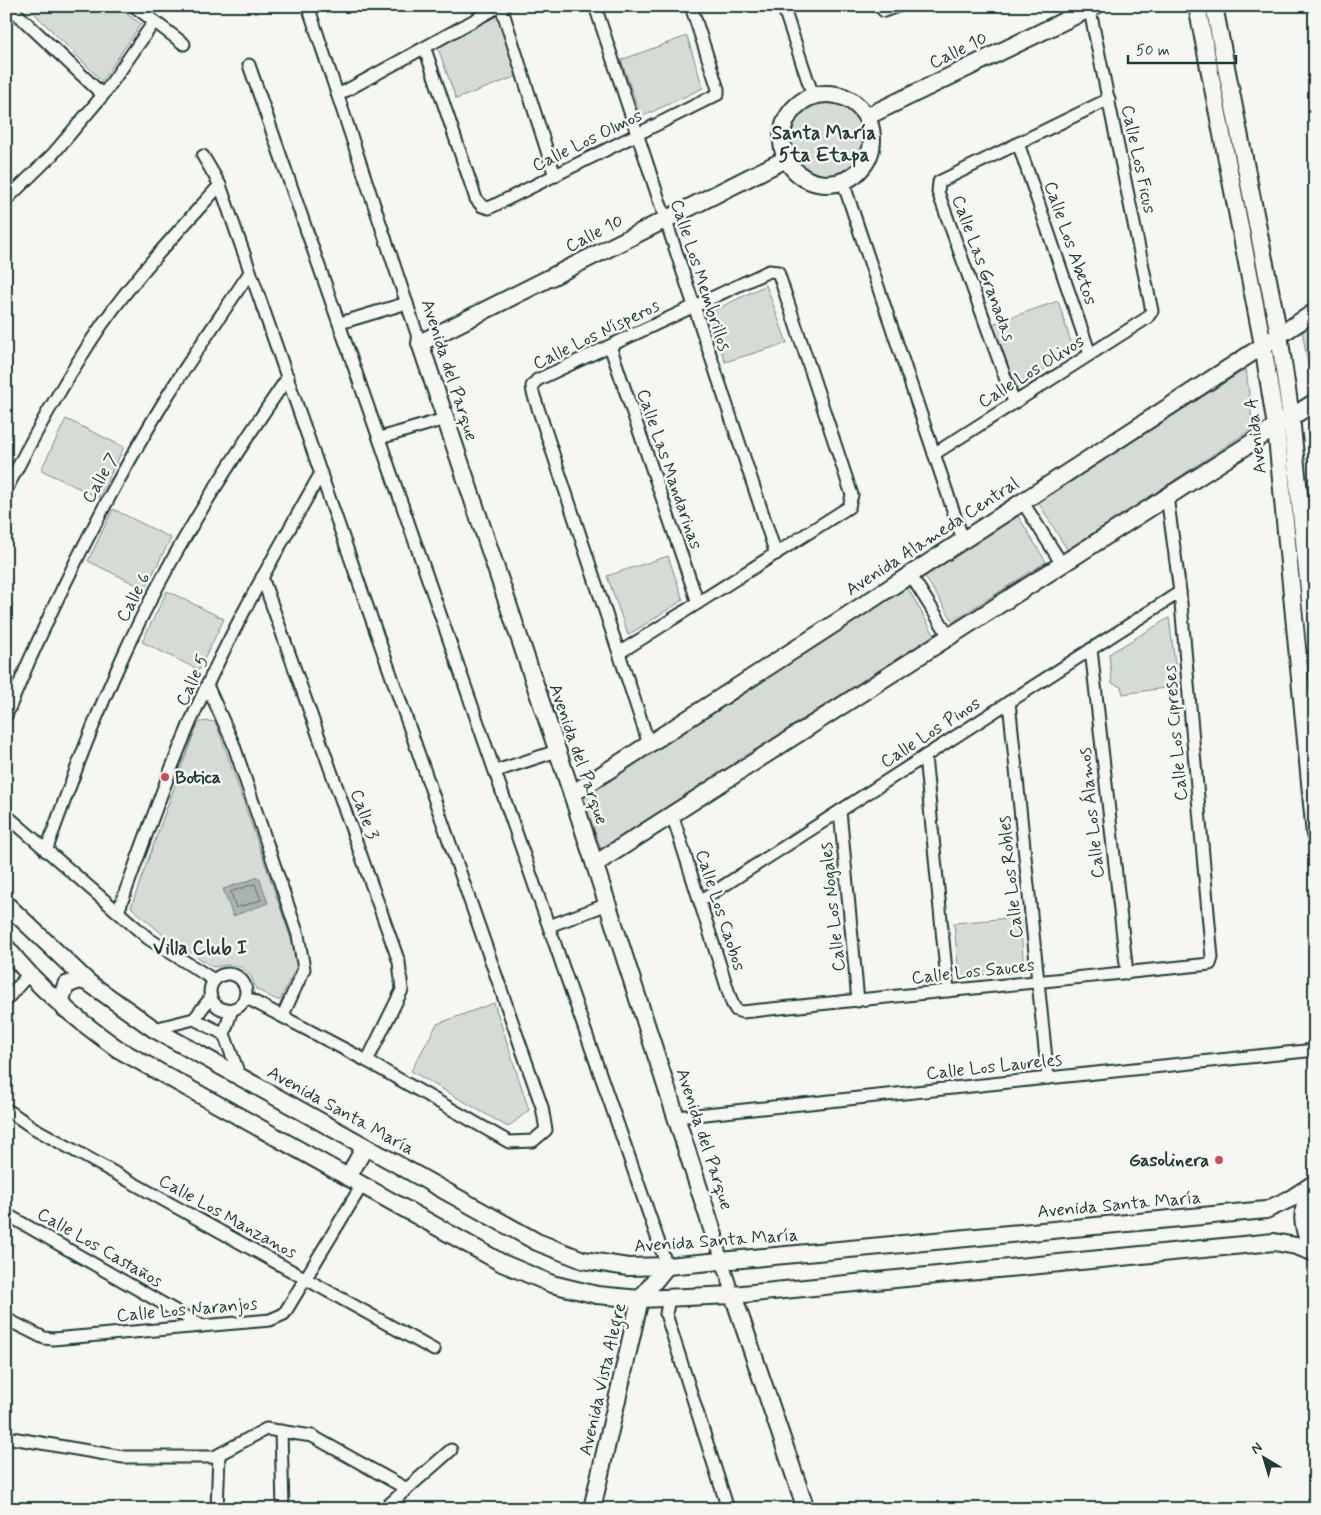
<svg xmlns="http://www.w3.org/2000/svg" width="1321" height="1515" font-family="Mynerve,sans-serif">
<rect width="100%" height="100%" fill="#f6f6f2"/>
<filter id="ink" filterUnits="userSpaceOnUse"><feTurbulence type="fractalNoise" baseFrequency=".02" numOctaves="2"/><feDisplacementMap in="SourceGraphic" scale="10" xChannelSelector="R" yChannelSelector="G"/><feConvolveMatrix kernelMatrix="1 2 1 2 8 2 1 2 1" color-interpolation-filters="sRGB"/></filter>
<g filter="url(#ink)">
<!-- green -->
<g fill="#d6dbd6" stroke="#7a8c85">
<polygon points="32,6 116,6 141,24 102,81 30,9"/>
<polygon points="499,10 520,75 456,99 438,48"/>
<polygon points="687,36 703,88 641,117 621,60"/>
<circle cx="827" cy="140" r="37"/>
<polygon points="766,285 787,343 725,362 709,313"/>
<polygon points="1058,301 1073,349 1016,389 992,324"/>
<polygon points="1315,322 1315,393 1313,394 1302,330"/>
<polygon points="1246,369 1253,428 1068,551 1038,502"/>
<polygon points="66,419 124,447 99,498 41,470"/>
<polygon points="113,509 171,538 145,589 88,561"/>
<polygon points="1018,516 1046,562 953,621 924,575"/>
<polygon points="668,556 683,600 628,635 607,576"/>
<polygon points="907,587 935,636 601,849 582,796"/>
<polygon points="167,591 224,619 199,670 142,642"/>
<polygon points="1169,618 1178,686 1123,694 1121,687 1112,683 1109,654"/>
<polygon points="209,721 215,722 218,728 298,959 298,964 280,1000 277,1000 256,989 251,976 241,967 228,965 213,967 161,933 131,907 195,730 200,722"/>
<polygon points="1020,917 1024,971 959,977 954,923"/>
<polygon points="494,1003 529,1110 508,1127 411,1071 437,1024"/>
</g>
<!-- water -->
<polygon fill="#aab3ae" stroke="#72847d" points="259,877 268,903 233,916 223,889"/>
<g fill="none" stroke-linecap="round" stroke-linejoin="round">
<!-- shore -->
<polygon stroke="#576c65" stroke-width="1" points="255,884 261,900 236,908 231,892"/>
<defs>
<g id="street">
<polyline points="134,6 184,44"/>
<polyline points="308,6 420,343"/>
<polyline points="501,6 555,176"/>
<polyline points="595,6 776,554"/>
<polyline points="783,6 813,96"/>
<polyline points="879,6 884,11 898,6"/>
<polyline points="14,11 103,95"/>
<polyline points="425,49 476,199 482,206 489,208 718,94 718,89 691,6"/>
<polyline points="249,65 667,1266"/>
<polyline points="338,95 500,6"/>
<polyline points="1018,143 1090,354"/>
<polyline points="203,156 220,185 542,1107 546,1130 533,1141 509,1142 367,1061 245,997"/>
<polyline points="843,182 963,540"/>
<polyline points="6,200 53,154 103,95 154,22"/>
<polyline points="340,323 407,303"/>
<polyline points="610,346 698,603"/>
<polyline points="1014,402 938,192 939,182 1109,99"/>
<polyline points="380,438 445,419"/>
<polyline points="934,454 1147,318 1152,311 1089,6"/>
<path d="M6 490C32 438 60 389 91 341 128 284 175 235 220 185"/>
<polyline points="1022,501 1062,564"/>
<polyline points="910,574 949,636"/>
<polyline points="262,577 399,962 402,990 367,1061"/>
<polyline points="1091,649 1127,973"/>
<polyline points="619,653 849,507 852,495 778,272 769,271 537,380 532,386 533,393 649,744"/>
<polyline points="207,685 233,743 298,935 304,969 283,1015"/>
<polyline points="1009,702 1048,1078"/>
<path d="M6 716C51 604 106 497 168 395 194 353 223 313 250 272"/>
<polyline points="925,756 948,991"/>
<polyline points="496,771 557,751"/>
<polyline points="840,811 858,1001"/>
<polyline points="672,814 732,1003 736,1010 742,1012 1210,964 1212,958 1180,592 1167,496"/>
<polyline points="6,815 149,939 214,980"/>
<path d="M46 851C70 785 94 719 124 654 169 556 227 466 288 377"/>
<polyline points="700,901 1180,592"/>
<path d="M118 912C146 836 173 757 208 683 242 611 282 542 321 473"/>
<polyline points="549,926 608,904"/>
<circle cx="228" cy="992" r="18"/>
<polyline points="6,1000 28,975"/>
<polyline points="232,1009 224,1034 240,1077"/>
<polyline points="194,1019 224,1034"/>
<polyline points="154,1029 194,1019 211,997"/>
<polyline points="6,1109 32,1127 434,1350"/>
<polyline points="677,1117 1315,1050"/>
<polyline points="6,1214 202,1326"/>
<polyline points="714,1235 733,1295"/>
<polyline points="669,1298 666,1314 728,1509"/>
<polyline points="6,1319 44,1338 53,1339 270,1320 284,1314 362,1185"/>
<polyline points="281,1431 283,1509"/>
<polyline points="6,1437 123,1457 214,1457 266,1429 312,1436 407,1489"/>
<polyline points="217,1509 219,1455"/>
<polyline points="384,1509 451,1450"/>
</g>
<g id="secondary">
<polyline points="1197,6 1263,345 1276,427 1315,835"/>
<polyline points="1214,6 1279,335 1291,417 1315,647"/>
<circle cx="827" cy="139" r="45"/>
<polyline points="866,117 1095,6"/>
<polyline points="572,794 1315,312"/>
<polyline points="595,864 1315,402"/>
<polyline points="6,904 89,983 154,1029 537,1242 583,1260 628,1267 667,1266 1266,1210 1292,1198 1315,1183"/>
<path d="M6 947C38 988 76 1019 118 1049L502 1263 552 1284 597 1295 640 1299 733 1295 1274 1242 1296 1246 1315 1253"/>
<polyline points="65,1009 61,999 66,985 80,980 89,983"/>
<polyline points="348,1177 365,1147"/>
<path d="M1314 1184C1300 1207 1299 1229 1315 1251"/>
<polyline points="714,1235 572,794 420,343 786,159"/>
<polyline points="733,1295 806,1509"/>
<polyline points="592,1509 640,1299 667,1266"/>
</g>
</defs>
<!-- street casing -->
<use href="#street" stroke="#1f3d34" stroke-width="15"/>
<!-- secondary casing -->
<use href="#secondary" stroke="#1f3d34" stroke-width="20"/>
<!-- street -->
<use href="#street" stroke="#f6f6f2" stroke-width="11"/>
<!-- secondary -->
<use href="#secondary" stroke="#f6f6f2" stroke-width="16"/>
</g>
</g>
<!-- markers -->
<g fill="#d1495b" stroke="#f6f6f2" stroke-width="2">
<circle cx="165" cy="777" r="5"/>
<circle cx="1219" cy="1160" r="5"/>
</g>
<g text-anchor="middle" stroke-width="5" stroke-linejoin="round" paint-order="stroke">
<!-- street labels -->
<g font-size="18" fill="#1f3d34" stroke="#f6f6f2">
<text transform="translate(958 50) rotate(-26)" y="6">Calle 10</text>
<text transform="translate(587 140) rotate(-26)" y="6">Calle Los Olmos</text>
<text transform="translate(1139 159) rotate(78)" y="6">Calle Los Ficus</text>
<text transform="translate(594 233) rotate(-27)" y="6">Calle 10</text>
<text transform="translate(1071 243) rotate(71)" y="6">Calle Los Abetos</text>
<text transform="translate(984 268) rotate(70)" y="6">Calle Las Granadas</text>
<text transform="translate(701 275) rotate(72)" y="6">Calle Los Membrillos</text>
<text transform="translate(596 334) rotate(-26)" y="6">Calle Los Nísperos</text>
<text transform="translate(450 370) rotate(72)" y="6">Avenida del Parque</text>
<text transform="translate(1031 371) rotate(-32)" y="6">Calle Los Olivos</text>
<text transform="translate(1255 436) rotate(-97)" y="6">Avenida A</text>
<text transform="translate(670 469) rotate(71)" y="6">Calle Las Mandarinas</text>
<text transform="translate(100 478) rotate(-60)" y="6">Calle 7</text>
<text transform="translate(932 536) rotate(-33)" y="6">Avenida Alameda Central</text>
<text transform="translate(133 597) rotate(-63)" y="6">Calle 6</text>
<text transform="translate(192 680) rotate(-65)" y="6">Calle 5</text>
<text transform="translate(930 732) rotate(-33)" y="6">Calle Los Pinos</text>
<text transform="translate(1175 733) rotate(-95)" y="6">Calle Los Cipreses</text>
<text transform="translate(579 754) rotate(71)" y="6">Avenida del Parque</text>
<text transform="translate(1091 813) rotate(-96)" y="6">Calle Los Álamos</text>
<text transform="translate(365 814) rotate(70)" y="6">Calle 3</text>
<text transform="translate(1010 877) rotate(-96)" y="6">Calle Los Robles</text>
<text transform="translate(832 907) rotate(-96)" y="6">Calle Los Nogales</text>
<text transform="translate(721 910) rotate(72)" y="6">Calle Los Caobos</text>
<text transform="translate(973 971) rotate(-6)" y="6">Calle Los Sauces</text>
<text transform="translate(994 1066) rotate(-6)" y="6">Calle Los Laureles</text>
<text transform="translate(341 1110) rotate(29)" y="6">Avenida Santa María</text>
<text transform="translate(705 1139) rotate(72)" y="6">Avenida del Parque</text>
<text transform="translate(1119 1204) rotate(-5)" y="6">Avenida Santa María</text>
<text transform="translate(228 1216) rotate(29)" y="6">Calle Los Manzanos</text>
<text transform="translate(716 1240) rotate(-4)" y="6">Avenida Santa María</text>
<text transform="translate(100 1247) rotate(30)" y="6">Calle Los Castaños</text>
<text transform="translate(187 1309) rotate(-5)" y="6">Calle Los Naranjos</text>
<text transform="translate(602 1379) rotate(-77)" y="6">Avenida Vista Alegre</text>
</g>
<!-- poi labels -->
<g font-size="18" font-weight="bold" fill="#1f3d34" stroke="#f6f6f2" text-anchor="start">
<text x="175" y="783">Botica</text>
<text x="1209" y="1166" text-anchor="end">Gasolinera</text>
</g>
<!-- neighbourhood labels -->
<g font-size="19" font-weight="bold" fill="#1f3d34" stroke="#f6f6f2">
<text x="824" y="139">Santa María<tspan x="824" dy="22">5ta Etapa</tspan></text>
<text x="200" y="954">Villa Club I</text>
</g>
</g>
<!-- margin -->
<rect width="1321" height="1515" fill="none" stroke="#f6f6f2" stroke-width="25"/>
<rect x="12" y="12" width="1296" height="1490" fill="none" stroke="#1f3d34" stroke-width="2" filter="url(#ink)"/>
<!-- north arrow -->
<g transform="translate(1264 1458) rotate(322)" stroke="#f6f6f2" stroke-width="4" paint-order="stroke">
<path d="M0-4L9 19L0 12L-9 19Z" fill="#1f3d34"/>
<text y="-8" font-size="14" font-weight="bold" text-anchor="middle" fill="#1f3d34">N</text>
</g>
<!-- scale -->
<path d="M1128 55v8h108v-8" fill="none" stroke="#1f3d34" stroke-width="2.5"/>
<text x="1136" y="55" font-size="15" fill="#1f3d34" stroke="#f6f6f2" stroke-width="4" paint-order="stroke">50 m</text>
</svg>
